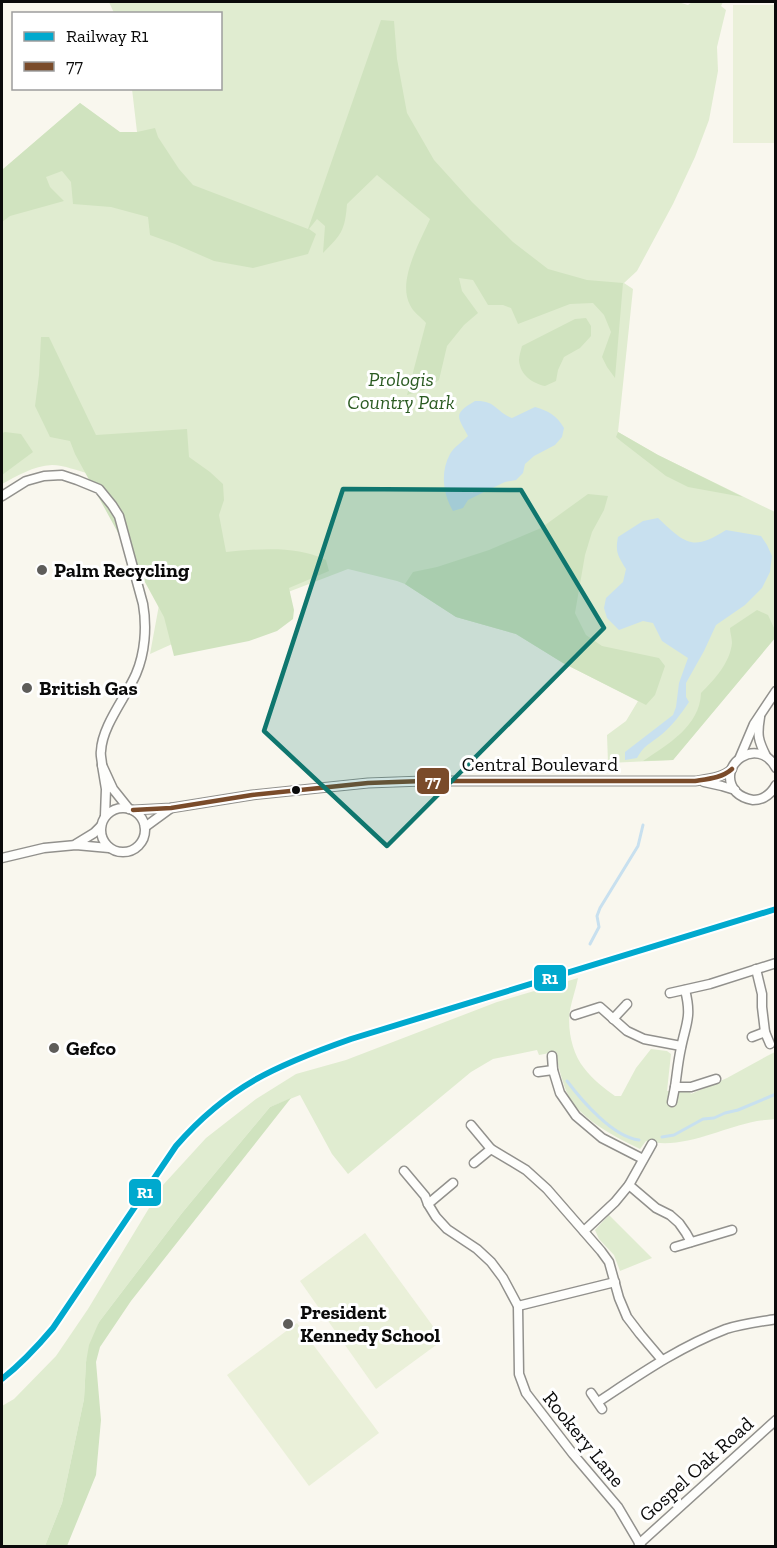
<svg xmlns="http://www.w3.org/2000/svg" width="777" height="1548" font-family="'Zilla Slab',serif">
<rect width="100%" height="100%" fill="#f9f7ee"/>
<!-- green -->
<g fill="#e0ecd0">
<path d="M109 2H678L688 5 692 2H723L721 6 726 10 717 47 718 71 709 120 695 157 673 204 637 271 624 283 633 289 618 432 658 455 775 512V638L673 760 608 763 607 735 626 721 638 701 563 663 516 634 456 617 405 584 397 581 348 569 283 594 150 654 159 605 90 474C78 471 64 465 52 465 33 466 17 476 2 484V170L80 103 119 132H137L132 89 220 88V14L114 13Z"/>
<path d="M578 978C576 989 572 999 570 1010 567 1029 572 1053 584 1068 593 1080 604 1088 615 1096H621L636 1068 651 1049 667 1051 671 1054 667 1091 690 1092 691 1094 727 1078 767 1056 775 1052V1119C769 1120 763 1120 757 1121 720 1128 684 1150 646 1141L640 1149C617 1138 582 1120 569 1097 562 1083 559 1067 555 1052L539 1055 537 1050 493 1059 471 1072 348 1174 332 1154 300 1095 270 1107 182 1213 99 1322 86 1362 84 1399 62 1503 45 1546H2V1406L14 1399 56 1356 88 1309 163 1185 206 1138 256 1099 296 1074 346 1060 497 1002Z"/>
<polygon points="609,1215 652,1258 620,1271 614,1255 599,1239 595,1230"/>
</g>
<!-- forest -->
<g fill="#d0e3bf">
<path d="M381 20 394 21 397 59 407 113 434 160 472 202 513 242 548 269 587 280 623 283 615 378 607 367 602 357 611 332 604 315 593 303 570 304 518 324 511 308 503 305H488L473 280 459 278 462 291 478 313 464 325 447 346 439 380 424 390 407 395 426 323C421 317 413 312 410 305 397 281 420 242 430 219L377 175 347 204C345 231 341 235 323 253L325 226 317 219 309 229 316 234 308 254 253 268 214 261 175 244 150 235 148 217 111 207 73 204 71 182 62 171 46 177 50 187 64 201 10 216 2 222V170L80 103 120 132H137L155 128 158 137 179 169 193 185 308 229Z"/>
<path d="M586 318 591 326V336L580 348 564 357 558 370 556 381 545 386C532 383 520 375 519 360 519 356 521 350 522 346L575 319Z"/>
<path d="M41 337H49L96 435 187 429 189 457 210 472 223 484 224 500 219 515 226 552C258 549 296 545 326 560L329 571 289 588 294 610 293 619 277 631 249 641 174 656 164 617 75 454 70 441 50 437 35 406 39 375Z"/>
<polygon points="5,432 21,434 33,452 2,475 2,433"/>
<polygon points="618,432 658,455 743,497 688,487 666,476 622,442 616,437"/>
<polygon points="588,494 608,496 604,510 592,532 585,555 575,613 586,635 602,646 659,658 665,666 655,695 646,705 563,663 516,634 456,617 405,584 413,572 437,567 489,550 541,528"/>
<path d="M757 610 768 615 775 630V638L673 760 643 761C667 745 700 726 701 693 714 680 730 663 732 643 732 638 730 633 730 628Z"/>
<polygon points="291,1098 131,1301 100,1347 96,1362 101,1420 96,1475 67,1546 45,1546 62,1503 84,1399 86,1362 89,1345 99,1322 182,1213 270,1107"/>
</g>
<!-- pitch -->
<g fill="#eaf0d9">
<polygon points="775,5 775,143 733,143 733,5"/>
<polygon points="365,1233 443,1340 376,1389 300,1281"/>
<polygon points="297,1323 379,1433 309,1486 227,1375"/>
</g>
<!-- water -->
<g fill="#c8e0ef">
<path d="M475 401C496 400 496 412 512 418L535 407C549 411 556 415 564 428L562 437 555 445 534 456 525 464 523 473 516 480 505 482 486 491 468 500 463 508 453 511C443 494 440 472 450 454 454 447 462 442 468 436 457 416 453 414 475 401Z"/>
<path d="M658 518C685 543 692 552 726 530L761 536 767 545 772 556 770 572 762 588 745 605 716 625 704 651 686 683V697L689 702C681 714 672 726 661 735 651 743 643 746 637 758L625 760V752L673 715 676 707 679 683 688 658 662 641 653 623 643 621 619 630 607 618 604 608 606 598 623 582 626 569C618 556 615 552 618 537L643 521Z"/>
</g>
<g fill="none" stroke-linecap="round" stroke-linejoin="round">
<!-- stream -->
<g stroke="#c8e0ef" stroke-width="3">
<polyline points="590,944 599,927 597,916 600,908 638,846 643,825"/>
<path d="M567 1081C582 1101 613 1137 639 1140"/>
<polyline points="662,1137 674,1135 703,1119 714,1118 725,1113 738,1110 776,1094"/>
</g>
<defs>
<g id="street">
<path d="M2 496 26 481 44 476 62 475 77 480 99 489 112 505 119 516 143 604C147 627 145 653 136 674 126 697 102 726 101 751 100 755 102 760 102 765"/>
<path d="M760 717C757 735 758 740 766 756"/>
<polyline points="740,757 754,724 776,691"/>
<path d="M776 768C758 734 714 766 736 792 740 796 747 799 753 800 763 800 771 794 776 785"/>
<polyline points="704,782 722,786 735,790"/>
<circle cx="123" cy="830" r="22"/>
<path d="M133 810 171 808 252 795 368 783 423 781H695C708 779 722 778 732 769"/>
<polyline points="105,816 106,789 102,765 113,789 129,809"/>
<polyline points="145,827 171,808"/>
<polyline points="76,844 94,833 101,826"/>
<polyline points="2,858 44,848 76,845 109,848"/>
<polyline points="756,969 762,994 762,1007 765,1032 770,1044"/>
<path d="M685 990C692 1017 686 1023 681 1048 678 1061 677 1074 675 1087H691L716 1079"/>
<polyline points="670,993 710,984 776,963"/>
<polyline points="575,1015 600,1007 627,1031 644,1039 681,1046"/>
<polyline points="613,1019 627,1004"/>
<polyline points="752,1037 765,1032"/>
<polyline points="552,1056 553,1070 560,1093 576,1116 602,1138 643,1159"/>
<polyline points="538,1072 553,1070"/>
<polyline points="672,1102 675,1087"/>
<polyline points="471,1125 491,1149"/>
<polyline points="474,1163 491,1149 526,1170 547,1189 601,1251 609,1262 619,1298 627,1317 640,1334 662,1360"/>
<polyline points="404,1171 425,1196 428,1204 436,1217 447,1229 477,1249 491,1262 503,1278 518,1306 519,1374 526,1393 573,1454 618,1507 641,1546"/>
<polyline points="629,1185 656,1208 670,1215 679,1223 686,1233 691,1242"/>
<polyline points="428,1204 453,1183"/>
<polyline points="584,1231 615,1202 629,1185 652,1144"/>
<polyline points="675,1247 732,1230"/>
<polyline points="518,1306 615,1282"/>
<polyline points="591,1393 602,1409"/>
<path d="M598 1402C639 1375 679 1347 726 1329 742 1324 759 1322 776 1319"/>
<polyline points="639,1544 776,1420"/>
</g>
</defs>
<!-- street casing -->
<use href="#street" stroke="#92918d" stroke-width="11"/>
<!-- street -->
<use href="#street" stroke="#fefefc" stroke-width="8"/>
<defs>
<path id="bus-1" d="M133 810 171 808 252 795 368 783 423 781H695C708 779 722 778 732 769"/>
</defs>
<!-- bus-1 casing -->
<use href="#bus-1" stroke="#fff" stroke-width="9"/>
<!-- bus-1 -->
<use href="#bus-1" stroke="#7a4b2a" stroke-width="4.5"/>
<defs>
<path id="rail-1" d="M2 1379C21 1364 37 1347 53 1328L176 1146C228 1086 277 1065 351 1039L776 909"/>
</defs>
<!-- rail-1 casing -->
<use href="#rail-1" stroke="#fff" stroke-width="10"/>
<!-- rail-1 -->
<use href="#rail-1" stroke="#00a9ce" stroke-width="6"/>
</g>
<!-- marked area -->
<path fill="#0f766e" fill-opacity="0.2" stroke="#0f766e" stroke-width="4.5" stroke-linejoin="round" d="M343 489 521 490 604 628 387 846 264 731Z"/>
<!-- markers -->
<g fill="#5e5d5a" stroke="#fff" stroke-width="2">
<circle cx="42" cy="570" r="6"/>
<circle cx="27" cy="688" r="6"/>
<circle cx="54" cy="1048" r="6"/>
<circle cx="288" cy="1324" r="6"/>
</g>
<circle fill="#0a0a0a" stroke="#fff" stroke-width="2" cx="296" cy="790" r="5"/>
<g text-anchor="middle" stroke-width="6" stroke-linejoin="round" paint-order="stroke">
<!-- park labels -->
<g font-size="20" font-style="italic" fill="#2b5b22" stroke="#fff">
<text x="401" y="386">Prologis<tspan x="401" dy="23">Country Park</tspan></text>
</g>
<!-- poi labels -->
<g font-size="20" font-weight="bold" fill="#0a0a0a" stroke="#fff" text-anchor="start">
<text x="54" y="577">Palm Recycling</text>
<text x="39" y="695">British Gas</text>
<text x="66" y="1055">Gefco</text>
<text x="300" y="1319">President<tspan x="300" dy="23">Kennedy School</tspan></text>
</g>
<!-- street labels -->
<g font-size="20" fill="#0a0a0a" stroke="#fff">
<text x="540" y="771">Central Boulevard</text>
<text transform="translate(584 1439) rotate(51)" y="7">Rookery Lane</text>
<text transform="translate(696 1469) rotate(-42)" y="7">Gospel Oak Road</text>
</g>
</g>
<g stroke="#fff" stroke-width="2">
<rect x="416" y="767" width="34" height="28" rx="6" fill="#7a4b2a"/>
<rect x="533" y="964" width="34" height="28" rx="6" fill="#00a9ce"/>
<rect x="128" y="1178" width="34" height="29" rx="6" fill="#00a9ce"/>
</g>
<g font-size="16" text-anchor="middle" font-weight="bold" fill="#fff">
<text x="433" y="787">77</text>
<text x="550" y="984">R1</text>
<text x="145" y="1198">R1</text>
</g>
<!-- border -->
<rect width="777" height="1548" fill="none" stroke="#0a0a0a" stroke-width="6"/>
<!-- legend -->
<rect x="12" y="12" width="210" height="78" fill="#ffffff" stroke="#9d9d9d" stroke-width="1.5"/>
<rect x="24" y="32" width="30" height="9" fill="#00a9ce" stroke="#9d9d9d" stroke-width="1.5"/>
<text x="66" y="42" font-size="18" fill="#0a0a0a">Railway R1</text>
<rect x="24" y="62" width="30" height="9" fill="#7a4b2a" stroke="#9d9d9d" stroke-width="1.5"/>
<text x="66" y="72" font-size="18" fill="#0a0a0a">77</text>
</svg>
